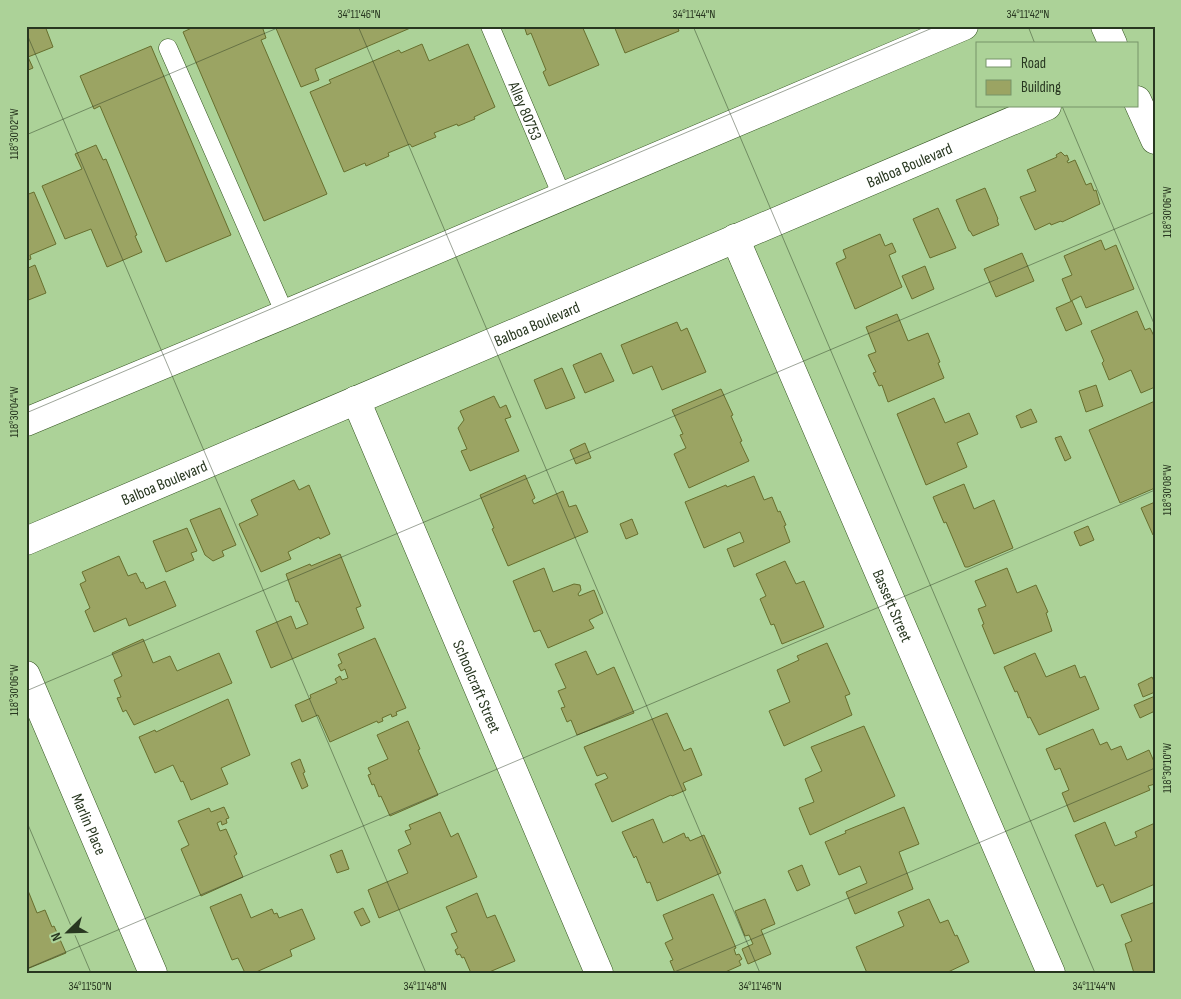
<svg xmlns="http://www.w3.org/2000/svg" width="1181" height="999" font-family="'Sofia Sans Condensed',sans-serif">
<rect width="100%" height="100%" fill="#acd298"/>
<!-- building -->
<g fill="#9ba463" stroke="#676f2e">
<polygon points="26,26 45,26 53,47 28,57 33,68 26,71"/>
<polygon points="196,26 262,26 266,38 261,40 327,194 264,221 183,32"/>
<polygon points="275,26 415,26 315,69 319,80 301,87"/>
<polygon points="524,26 582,26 599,65 549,86 543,72 546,70 531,33 527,35"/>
<polygon points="614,26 677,26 679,31 625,53"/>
<polygon points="422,44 429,61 468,44 495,107 474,117 475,119 458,126 457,124 434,133 436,137 412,147 410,144 388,153 389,156 366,166 365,163 344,172 310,92 331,83 329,80 399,50 401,53"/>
<polygon points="151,46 231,235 166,262 100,106 94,109 80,76"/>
<polygon points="96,145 103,160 106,159 137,235 135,236 142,252 107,267 91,229 65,239 42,186 82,169 75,154"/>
<polygon points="1061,152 1065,156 1067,155 1069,160 1067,161 1068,163 1075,160 1086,185 1091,183 1094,191 1096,190 1100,204 1062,222 1061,221 1051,225 1050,223 1035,230 1020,197 1036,191 1027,170 1057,157 1056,155"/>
<polygon points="985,188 998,219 997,220 999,225 973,236 970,231 969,231 956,200"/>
<polygon points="34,192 56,244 30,255 31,259 26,261 26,195"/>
<polygon points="938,208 956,248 930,258 913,219"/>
<polygon points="880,234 885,246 892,243 896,252 889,255 902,287 855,309 836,263 846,258 843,250"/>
<polygon points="1101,240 1105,250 1116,245 1134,289 1086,308 1081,296 1071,301 1062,279 1072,275 1064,256"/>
<polygon points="1022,253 1034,281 996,297 984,269"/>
<polygon points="35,265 46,293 26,301 26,269"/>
<polygon points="925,266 934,289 912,299 902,276"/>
<polygon points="1072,301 1082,324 1066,331 1056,308"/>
<polygon points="1137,311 1145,330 1150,328 1155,338 1155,387 1141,393 1131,370 1109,380 1102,363 1104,361 1091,331"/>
<polygon points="897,314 908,341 928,333 940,362 938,363 944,378 888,402 882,385 879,386 873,373 876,372 868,355 876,352 866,327"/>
<polygon points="677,322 681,331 687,328 706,372 662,390 652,366 633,374 621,345"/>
<polygon points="601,353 614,381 585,393 573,365"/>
<polygon points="562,368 575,398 546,409 534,380"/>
<polygon points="1096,385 1103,406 1086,412 1079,391"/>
<polygon points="721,389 733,415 731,416 742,441 740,442 749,461 689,488 674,454 686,448 680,435 683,434 672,410"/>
<polygon points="494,396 500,408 506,405 511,417 505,419 519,451 470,471 461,451 467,449 458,428 464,420 460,411"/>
<polygon points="934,398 945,423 969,413 978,434 957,443 967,467 926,485 897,414"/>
<polygon points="1155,401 1155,488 1120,503 1089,430"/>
<polygon points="1031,409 1037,422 1021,428 1016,416"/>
<polygon points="1061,436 1071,458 1065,461 1055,438"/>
<polygon points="585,443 591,458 576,464 570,450"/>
<polygon points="525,475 535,498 532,500 534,504 563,491 569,507 576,505 588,532 508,566 492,529 494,528 480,495"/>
<polygon points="754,476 764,500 772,497 778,512 780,511 786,525 784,526 790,542 734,567 727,549 744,542 740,532 704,548 685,502 726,485 727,487"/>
<polygon points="294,480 299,490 309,485 330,534 320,539 319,537 288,552 291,559 261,572 239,524 258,515 251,500"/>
<polygon points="964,484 974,509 994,500 1013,548 968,567 965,567 946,522 944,523 933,497"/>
<polygon points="1155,502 1155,534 1153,535 1141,508"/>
<polygon points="220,508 236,545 222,551 224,556 213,561 205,555 190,520"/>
<polygon points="632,519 638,534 626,539 620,524"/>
<polygon points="1088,526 1094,540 1080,546 1074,532"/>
<polygon points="187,528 197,551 191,553 194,560 166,572 153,541"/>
<polygon points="340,554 361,606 356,608 364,628 271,668 256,631 291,616 296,629 308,624 298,601 296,602 286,574 310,564 311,566"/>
<polygon points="119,556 128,576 136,573 141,583 143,582 146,589 165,581 176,606 129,626 126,618 94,632 85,611 90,608 80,584 86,581 82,572"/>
<polygon points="785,561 796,584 804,581 824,627 782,644 774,624 771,625 760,599 766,596 756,574"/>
<polygon points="544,568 553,592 574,584 580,585 581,590 578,594 579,596 594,590 603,613 589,620 594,628 548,648 540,630 534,632 513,581"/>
<polygon points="1007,568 1017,593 1036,585 1048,612 1046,613 1052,631 994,654 982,625 984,624 978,609 986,606 975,581"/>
<polygon points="375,638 406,708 396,712 397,715 392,717 391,714 382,718 383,721 378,723 377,721 330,742 318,715 302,722 295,705 311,698 310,695 337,683 335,679 340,676 342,680 348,678 345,669 341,671 338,665 342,663 338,654"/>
<polygon points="143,639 153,663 170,656 177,671 219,653 232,683 134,725 126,710 123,712 117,698 121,697 114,680 122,676 112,653"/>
<polygon points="827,643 850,694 845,696 852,715 784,746 769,711 790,702 777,670 799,660 797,656"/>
<polygon points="586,651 597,675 614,667 634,713 577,735 571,720 567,722 561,708 565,707 558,691 566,688 555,664"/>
<polygon points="1035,653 1046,677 1075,665 1080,678 1085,676 1099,709 1039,735 1030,717 1028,718 1017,691 1015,692 1004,667"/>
<polygon points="1152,677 1155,683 1155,692 1143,697 1138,684"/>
<polygon points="1155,696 1155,711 1140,718 1134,705"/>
<polygon points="228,699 250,755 221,768 228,784 191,800 183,781 181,782 173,765 155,773 139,737 155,730 156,732"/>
<polygon points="667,713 684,751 691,748 702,775 683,783 686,790 672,796 671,795 612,822 595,784 608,778 605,773 597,776 584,747"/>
<polygon points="408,721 420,749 418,750 438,795 390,816 381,796 379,797 374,784 372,785 368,775 371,774 368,768 388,759 377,735"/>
<polygon points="864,726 895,796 810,835 799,808 814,802 805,779 822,771 811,747"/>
<polygon points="1093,729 1100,745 1107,742 1111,750 1121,746 1127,760 1149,750 1155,764 1155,784 1148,786 1150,790 1074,822 1062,793 1069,790 1060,768 1055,770 1046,749"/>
<polygon points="300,759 305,772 303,773 308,786 302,789 291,763"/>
<polygon points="224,807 229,818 226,819 227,823 222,825 221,821 217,823 220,831 226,829 237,854 234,856 243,877 201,896 181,849 189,845 178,821 209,808 211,812"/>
<polygon points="904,807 919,844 899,852 913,889 855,914 846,892 867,883 860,866 839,875 825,842 846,833 845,831"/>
<polygon points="440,812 451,837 458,833 477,877 379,918 368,890 408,873 398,850 411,844 405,831 411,829 409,825"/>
<polygon points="653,819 663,843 684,833 686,838 688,837 690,841 704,835 721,873 657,901 650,882 647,883 636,856 634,858 622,832"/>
<polygon points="1105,822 1115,846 1137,837 1135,832 1155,823 1155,884 1111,903 1103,884 1097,887 1075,835"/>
<polygon points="342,850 349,869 337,873 330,855"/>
<polygon points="802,865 810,885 797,891 788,871"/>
<polygon points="27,888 37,913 45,910 52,927 54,926 66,953 27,969 26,972"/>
<polygon points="477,893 487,918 495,915 515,961 487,973 471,973 464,957 462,958 460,954 457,955 455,950 458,948 451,934 457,932 446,907"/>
<polygon points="241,894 251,918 272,909 274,914 277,913 279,918 302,909 315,939 290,950 292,956 254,973 245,973 238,958 232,960 210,907"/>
<polygon points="713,894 736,948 734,949 736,955 739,954 742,959 739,961 741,965 723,973 675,973 670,961 673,960 665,943 673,939 663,915"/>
<polygon points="765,899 775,924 761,930 771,954 748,964 742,949 753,944 749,935 745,936 735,911"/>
<polygon points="929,899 940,923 948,920 955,936 957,935 969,962 946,973 867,973 856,947 904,926 898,912"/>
<polygon points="1155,902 1155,973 1134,973 1125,944 1132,941 1121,915"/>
<polygon points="363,908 370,922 361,926 354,912"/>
</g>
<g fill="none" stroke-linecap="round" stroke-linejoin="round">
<defs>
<g id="service">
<path id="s1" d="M490 26 562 196"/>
<polyline points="168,48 285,314"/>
</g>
<g id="minor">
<polyline points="1105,26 1113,44"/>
<polyline points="1137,100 1155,140"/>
<path id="s2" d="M735 238 1051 973"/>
<path id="s3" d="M356 400 599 973"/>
<path id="s4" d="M26 541 1047 106"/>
<path id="s5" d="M26 675 153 973"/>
</g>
<polyline id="primary" points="26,422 285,314 964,26"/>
</defs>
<!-- service casing -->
<use href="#service" stroke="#33541f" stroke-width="19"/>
<!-- minor casing -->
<use href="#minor" stroke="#33541f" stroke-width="29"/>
<!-- primary casing -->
<use href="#primary" stroke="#33541f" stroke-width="29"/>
<!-- service -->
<use href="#service" stroke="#fff" stroke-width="18"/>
<!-- minor -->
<use href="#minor" stroke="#fff" stroke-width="28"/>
<!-- primary -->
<use href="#primary" stroke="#fff" stroke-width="28"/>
</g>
<!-- ticks -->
<path fill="none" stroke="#283720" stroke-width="1" stroke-opacity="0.45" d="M358 26 760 973M693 26 1095 973M1028 26 1035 44M26 32 426 973M1062 106 1155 326M26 135 282 26M26 413 937 26M26 691 1155 212M26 820 91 973M26 969 1155 490M672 973 1155 768"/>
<g text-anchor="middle" stroke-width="4.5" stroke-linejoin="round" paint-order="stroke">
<!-- street labels -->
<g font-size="16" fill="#283720" stroke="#acd298">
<text dy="6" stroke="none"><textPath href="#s1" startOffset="92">Alley 80753</textPath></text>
<text dy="6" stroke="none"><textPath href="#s4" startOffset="960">Balboa Boulevard</textPath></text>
<text dy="6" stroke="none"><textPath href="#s4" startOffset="555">Balboa Boulevard</textPath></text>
<text dy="6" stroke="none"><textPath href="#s4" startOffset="150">Balboa Boulevard</textPath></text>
<text dy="6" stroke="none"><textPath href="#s2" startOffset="400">Bassett Street</textPath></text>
<text dy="6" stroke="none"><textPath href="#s3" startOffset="311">Schoolcraft Street</textPath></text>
<text dy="6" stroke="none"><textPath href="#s5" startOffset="162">Marlin Place</textPath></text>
</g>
</g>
<!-- border -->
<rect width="1181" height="999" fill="none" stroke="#acd298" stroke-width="55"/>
<!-- legend -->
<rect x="976" y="42" width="162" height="65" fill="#acd298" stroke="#779468"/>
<rect x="986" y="59" width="25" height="8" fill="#ffffff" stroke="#779468"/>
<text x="1021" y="68" font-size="15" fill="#283720">Road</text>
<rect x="986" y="80" width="25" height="15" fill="#9ba463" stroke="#779468"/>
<text x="1021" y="92" font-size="15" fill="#283720">Building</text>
<!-- north arrow -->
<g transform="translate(68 932) rotate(247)" stroke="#acd298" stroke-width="4" paint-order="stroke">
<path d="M0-4L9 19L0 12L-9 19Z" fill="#283720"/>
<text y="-8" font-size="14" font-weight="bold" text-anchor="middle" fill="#283720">N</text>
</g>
<rect x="28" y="28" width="1126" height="944" fill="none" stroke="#283720" stroke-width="2"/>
<g font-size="12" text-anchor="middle" fill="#283720">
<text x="359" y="18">34°11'46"N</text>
<text x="694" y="18">34°11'44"N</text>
<text x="1028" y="18">34°11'42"N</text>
<text transform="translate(14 134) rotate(-90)" y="4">118°30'02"W</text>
<text transform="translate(1167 212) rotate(-90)" y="4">118°30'06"W</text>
<text transform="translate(14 412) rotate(-90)" y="4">118°30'04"W</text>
<text transform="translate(1167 490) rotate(-90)" y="4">118°30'08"W</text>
<text transform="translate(14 690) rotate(-90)" y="4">118°30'06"W</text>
<text transform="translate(1167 768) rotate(-90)" y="4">118°30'10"W</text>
<text x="90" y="990">34°11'50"N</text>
<text x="425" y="990">34°11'48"N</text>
<text x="760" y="990">34°11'46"N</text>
<text x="1094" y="990">34°11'44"N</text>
</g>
</svg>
